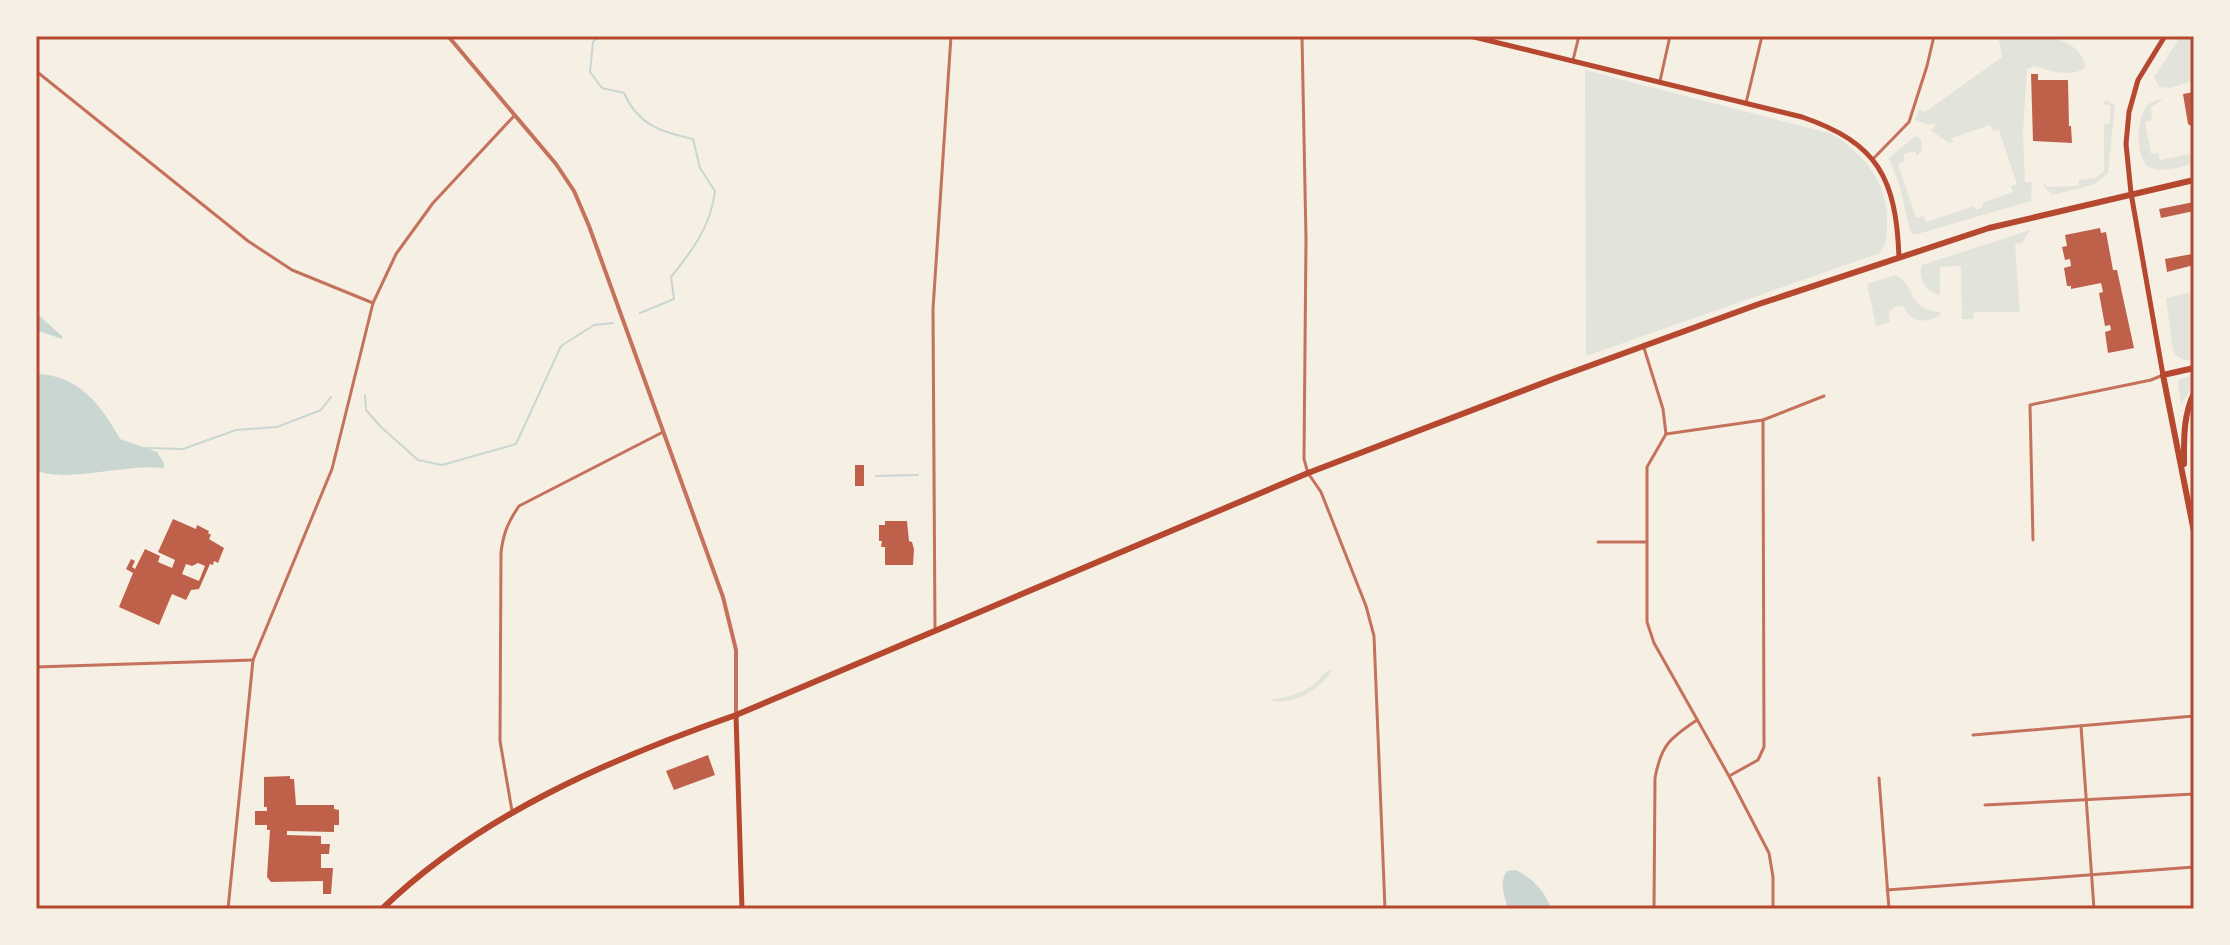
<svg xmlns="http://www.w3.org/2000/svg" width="2230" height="945" font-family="Raleway,sans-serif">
<rect width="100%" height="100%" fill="#f6efe4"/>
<!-- green -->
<g fill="#e2e4dc">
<path d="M1998 36C2026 36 2073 30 2085 63L2084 69C2068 77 2050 71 2034 66L2027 69 2023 134 2025 182H2032L2031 201 1914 235 1910 231 1900 187 1889 158 1915 136 1921 139 1922 150 1917 156 1915 151 1903 154 1905 161 1898 164 1916 218 1924 216 1926 222 1974 206 1976 210 1983 207 1982 203 2013 192 2011 186 2017 184 1999 130 1993 131 1990 125 1952 138 1953 142 1949 143 1930 130 1936 126 1933 123 1930 125 1915 120 1919 109 1925 112 2002 57Z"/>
<polygon points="2181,36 2194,36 2194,80 2171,88 2159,87 2154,77"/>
<path d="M1585 70 1832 134C1864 154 1888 183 1887 222 1887 234 1887 243 1880 253L1586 356Z"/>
<path d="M2164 98 2151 107 2152 120 2145 122 2151 154 2158 153 2160 160 2194 153V164C2182 166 2161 174 2149 167 2135 158 2136 118 2147 106 2151 101 2158 100 2164 98Z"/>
<polygon points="2106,100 2115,105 2108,173 2095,184 2053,195 2044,187 2044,181 2046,187 2079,186 2079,180 2095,178 2104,171 2104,124 2110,123 2110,105 2103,104"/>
<path d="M2030 230 2022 243 2015 244 2020 312H1974L1973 319H1962L1961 266 1940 267V295C1926 292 1917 279 1922 265Z"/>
<path d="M1895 275C1915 283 1906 309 1940 312V315C1925 324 1911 323 1903 306L1895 307 1889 312 1890 322 1876 326 1867 284Z"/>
<path d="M2194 292V359C2185 362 2177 359 2173 350L2166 298Z"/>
<polygon points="2194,374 2194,384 2181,405 2178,384 2179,380"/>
<path d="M1332 670C1323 689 1290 707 1269 700 1282 698 1299 695 1312 686 1321 680 1321 672 1332 670Z"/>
</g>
<!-- water -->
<g fill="#c9d6d2">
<polygon points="36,313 62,336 62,339 36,330"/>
<path d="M36 374C78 374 102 406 120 439L157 452 164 463V468C127 463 65 484 36 470Z"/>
<path d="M1516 870C1531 877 1546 892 1551 909H1508C1505 895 1498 884 1507 871Z"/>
</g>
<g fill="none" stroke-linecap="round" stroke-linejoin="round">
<!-- stream -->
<g stroke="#c9d6d2" stroke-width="2">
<path d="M599 36 593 42 590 72 602 88 624 93C638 125 661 132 693 139L700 168 715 191C711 226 692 251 671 277L674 299 640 313"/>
<polyline points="365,395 366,410 381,427 418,460 442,465 516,444 561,346 594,325 613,323"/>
<polyline points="146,448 183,449 236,430 277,427 321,410 331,397"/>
<polyline points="876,476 918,475"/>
</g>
</g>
<!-- building -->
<g fill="#bf614a" fill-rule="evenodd">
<polygon points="2031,74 2038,74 2038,80 2068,80 2069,126 2071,126 2072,143 2033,141"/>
<polygon points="2194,92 2194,128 2188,124 2183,94"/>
<polygon points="2194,202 2194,211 2161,218 2159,209"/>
<polygon points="2100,228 2101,233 2106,232 2113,270 2117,270 2134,348 2108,353 2105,332 2111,330 2110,325 2105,326 2099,293 2103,292 2101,283 2071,289 2071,286 2067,286 2064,268 2071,266 2070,259 2065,260 2062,247 2067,246 2065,235"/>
<polygon points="2192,254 2194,265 2167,272 2165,259"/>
<rect x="855" y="465" width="9" height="21"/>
<path d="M173 519 196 529 197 525 209 531 208 533 211 535 209 539 224 548 218 563 214 561 213 565 210 564 199 589 191 590 186 600 172 594 159 625 119 607 133 573 126 569 131 559 135 561 132 567 135 569 145 549 160 556 158 562 172 568 175 560 158 552ZM198 563 205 566 199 581 182 574 186 564 192 566Z"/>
<polygon points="885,521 907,521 909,541 912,542 914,549 913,565 885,565 885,547 881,547 882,541 879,541 879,525 885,525"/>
<polygon points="708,755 715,775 674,790 666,771"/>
<polygon points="290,776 290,779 294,779 296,805 334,805 334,809 339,810 339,825 334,825 334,832 287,831 287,835 321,836 321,844 330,844 329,854 321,854 321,868 333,868 331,894 323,894 323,881 271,882 267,877 270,830 267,830 267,825 255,825 255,811 267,811 267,807 264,807 264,777"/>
</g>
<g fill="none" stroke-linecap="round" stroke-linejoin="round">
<!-- minor -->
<g stroke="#c5725c" stroke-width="3">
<polyline points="1302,36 1306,239 1304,459 1308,473 1321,492 1366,606 1374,636 1385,909"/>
<polyline points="1573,60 1579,36"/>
<polyline points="36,71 248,241 292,270 373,303"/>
<polyline points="1660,81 1670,36"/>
<polyline points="1746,103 1762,36"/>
<polyline points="1873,159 1909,122 1927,66 1934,36"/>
<polyline points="1644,348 1663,409 1666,434"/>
<polyline points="1666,434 1647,467 1647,622 1654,643 1729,776 1769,853 1773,877 1773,909"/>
<polyline points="1666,434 1763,420 1824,396"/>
<polyline points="2033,540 2030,405 2151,380 2163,375"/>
<polyline points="1598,542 1646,542"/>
<polyline points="935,631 933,309 951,36"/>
<polyline points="36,667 253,660"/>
<polyline points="2081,726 2094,909"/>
<polyline points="1973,735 2194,716"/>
<polyline points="1731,775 1758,760 1764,747 1763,420"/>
<polyline points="1879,778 1889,909"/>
<polyline points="1985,805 2194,794"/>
<path d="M512 811 500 741 501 553C503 534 508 522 519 506L663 432"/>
<polyline points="1887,890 2194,867"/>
<polyline points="228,909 253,660 332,469 373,303 396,254 433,203 514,116"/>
<path d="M1654 909 1655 778C1661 745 1670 738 1697 720"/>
</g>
<!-- tertiary -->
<polyline stroke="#c5725c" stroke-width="4" points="448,36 556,164 574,191 589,226 723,597 736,650 736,715"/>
<!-- secondary -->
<g stroke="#b5482f" stroke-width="5">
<path d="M1470 36 1802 117C1878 143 1896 178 1899 257"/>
<polyline points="2163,375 2131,193 2126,144 2129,112 2138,80 2165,36"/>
<polyline points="736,715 742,909"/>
</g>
<!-- primary -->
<path stroke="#b5482f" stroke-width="6" d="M382 909C479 815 610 759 736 715L1308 473 1556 378 1759 304 1989 228 2194 180"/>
<!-- trunk -->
<g stroke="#b5482f" stroke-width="6">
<polyline points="2194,368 2163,375 2194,532"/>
<path d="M2184 464C2184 439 2183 416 2194 393"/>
</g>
</g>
<!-- border -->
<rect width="2230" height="945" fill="none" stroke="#f6efe4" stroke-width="76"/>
<rect x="38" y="38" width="2154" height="869" fill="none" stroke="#b5482f" stroke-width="3"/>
</svg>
